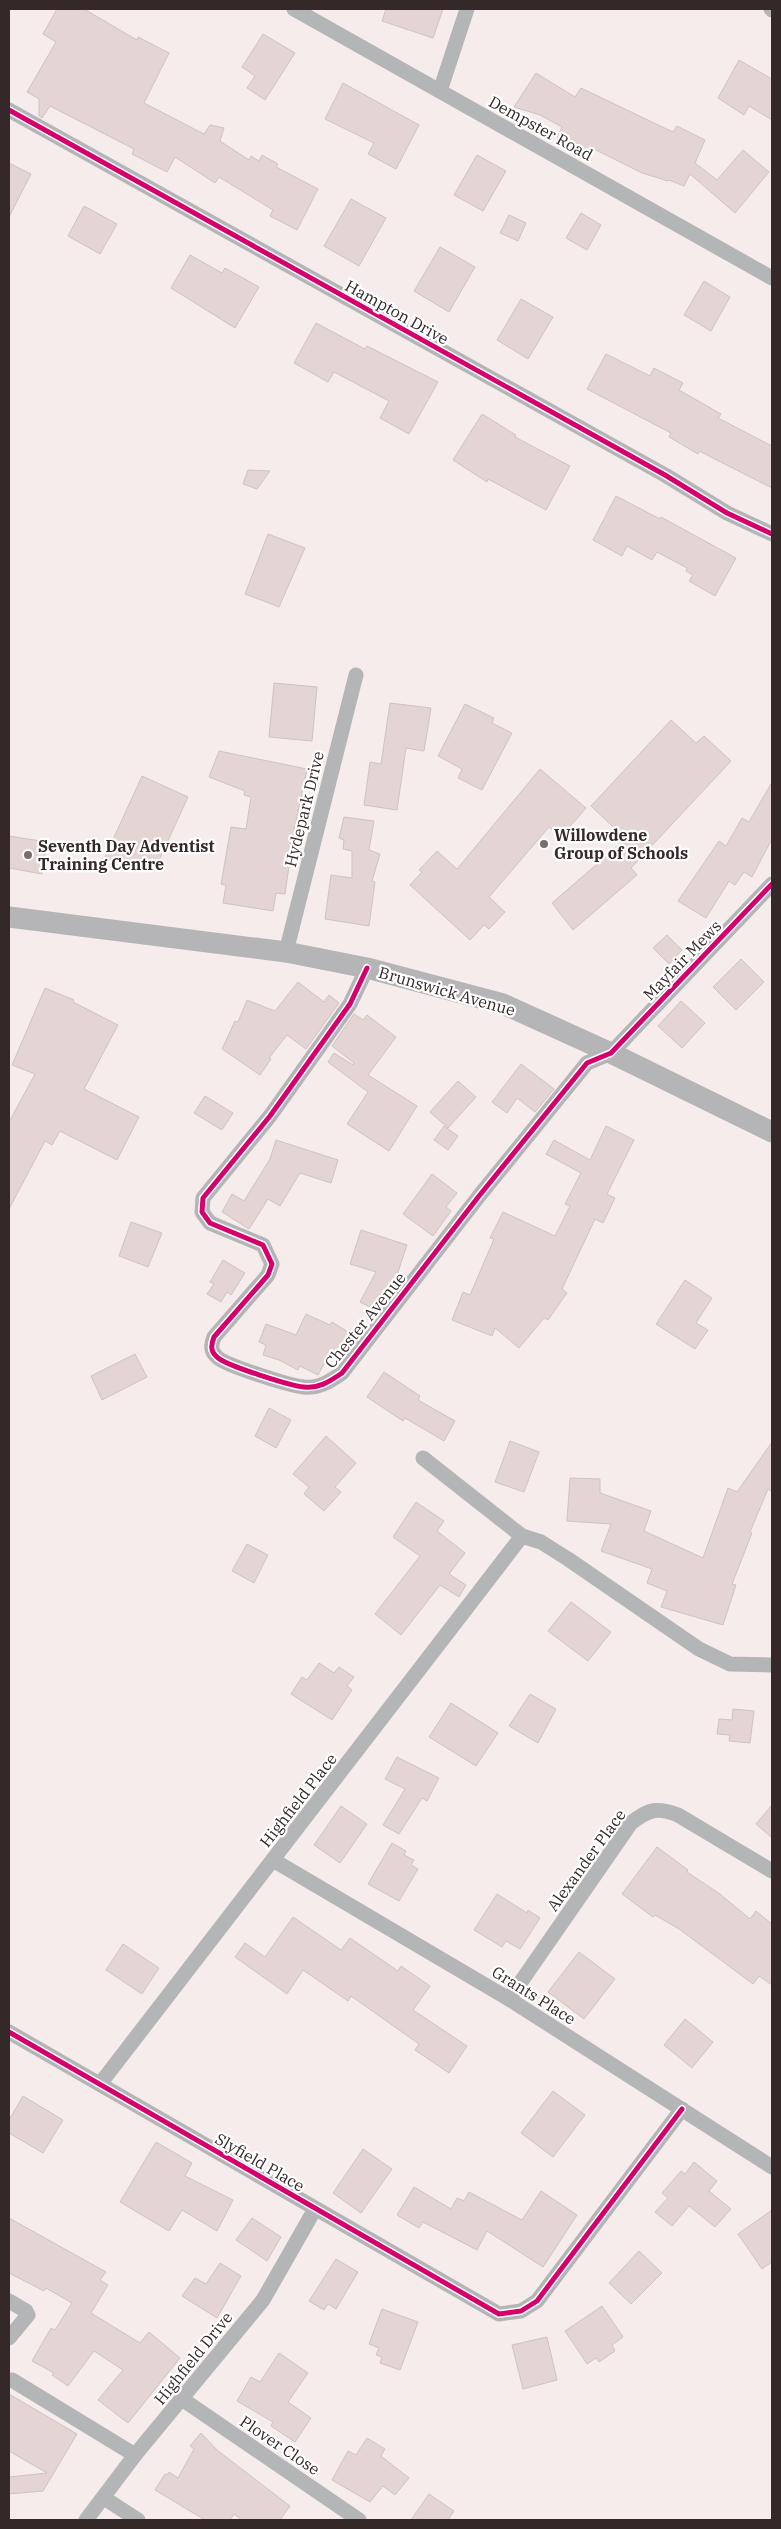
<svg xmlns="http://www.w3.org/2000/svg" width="781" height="2529" font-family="'IBM Plex Serif',serif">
<rect width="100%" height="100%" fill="#f7ecec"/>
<!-- building -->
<g fill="#e5d4d4" stroke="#cec3c3">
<polygon points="57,9 84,9 137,40 138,37 169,53 144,103 204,134 210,125 224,128 220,141 249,160 251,156 259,161 262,155 278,164 276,167 318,189 297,230 270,216 273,210 219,177 215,183 175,157 167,172 132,154 134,149 50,106 42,118 39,116 39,99 27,92 56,42 43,34"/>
<polygon points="386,9 443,9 433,38 382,21"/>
<polygon points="263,34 295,53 265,100 247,88 255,76 242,67"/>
<polygon points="739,60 772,79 772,120 749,106 744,115 718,98"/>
<polygon points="536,73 575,97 581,88 673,132 677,126 705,140 695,163 717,180 743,150 769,172 735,213 690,174 684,186 669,180 668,181 642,173 594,149 589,152 557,138 562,127 540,115 514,107"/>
<polygon points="343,83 419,125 396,169 368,154 374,143 325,119"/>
<polygon points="477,155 506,171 483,211 454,195"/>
<polygon points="9,163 31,174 9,217"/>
<polygon points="351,199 386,218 359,266 324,246"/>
<polygon points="84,206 117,224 100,254 68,236"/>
<polygon points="581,213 601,225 587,250 566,238"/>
<polygon points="509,215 526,223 518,241 500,233"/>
<polygon points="440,247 475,267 449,312 414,291"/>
<polygon points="190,255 222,273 225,268 259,287 235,328 171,288"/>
<polygon points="704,281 730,297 711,331 684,315"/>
<polygon points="521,299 553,317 528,359 497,340"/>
<polygon points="316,323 365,349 367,346 438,382 409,434 380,418 389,401 334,372 328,382 294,363"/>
<polygon points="606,354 650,376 654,368 683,383 679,390 721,414 718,418 772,446 772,488 699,451 698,454 669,437 671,433 587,389"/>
<polygon points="482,414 516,435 515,437 570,466 546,510 488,479 487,482 453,460"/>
<polygon points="248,470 270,471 257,489 243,484"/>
<polygon points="616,496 660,519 661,517 736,558 715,596 689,581 693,575 686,571 687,568 657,552 652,560 627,546 622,556 593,540"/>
<polygon points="268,534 305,548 279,607 245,594"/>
<polygon points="274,683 317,687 312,741 269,737"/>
<polygon points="390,703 431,708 424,751 406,748 397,810 364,805 370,762 381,764"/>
<polygon points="465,704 494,718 492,723 512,733 482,790 458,778 462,769 438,756"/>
<polygon points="671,720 696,743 704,736 731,761 631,868 637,875 573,930 552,903 626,839 591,806"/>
<polygon points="219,751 307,769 294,831 285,894 276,893 273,911 223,903 226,885 221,884 231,827 246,829 251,797 244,795 245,791 209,777"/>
<polygon points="540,769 586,808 561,837 549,827 489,897 505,912 489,929 484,925 470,940 410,885 422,872 419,870 437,851 457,869"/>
<polygon points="142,776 188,797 155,869 137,861 133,870 105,857"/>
<polygon points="772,782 772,839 752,877 744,872 735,885 729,881 706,918 678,901 719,841 726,846 742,818 749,822"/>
<polygon points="344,817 374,821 369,850 380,854 372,881 375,882 369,926 325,919 331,875 352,878 352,851 343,849 344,840 339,838"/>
<polygon points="9,836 47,842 42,874 9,868"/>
<polygon points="667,935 682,950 669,964 653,948"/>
<polygon points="741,959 764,982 736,1010 713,987"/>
<polygon points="298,982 324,1002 329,995 339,1003 306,1049 287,1035 269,1058 271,1059 260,1075 222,1049 235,1021 238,1022 247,1000 275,1011"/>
<polygon points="45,988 74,1000 73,1002 118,1025 84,1089 139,1117 117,1160 60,1131 52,1145 45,1141 9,1209 9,1122 35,1074 12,1065"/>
<polygon points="681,1001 705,1023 682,1048 658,1026"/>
<polygon points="354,1014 363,1020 367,1015 396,1037 368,1075 417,1106 389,1151 347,1124 368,1092 328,1062 334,1053 353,1065 354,1063 332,1046"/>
<polygon points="521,1064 554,1089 535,1112 517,1098 507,1113 492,1102"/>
<polygon points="458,1081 476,1097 448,1128 430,1112"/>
<polygon points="205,1096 233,1113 222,1130 194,1113"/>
<polygon points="444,1126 458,1136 448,1150 434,1140"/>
<polygon points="606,1126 634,1140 607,1194 615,1198 603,1223 595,1219 562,1289 567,1293 548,1320 544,1318 519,1348 495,1328 492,1336 452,1320 463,1292 470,1295 494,1239 490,1238 503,1212 555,1236 570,1206 565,1204 581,1173 546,1154 554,1140 590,1160"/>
<polygon points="276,1140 338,1160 331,1183 300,1173 280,1206 268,1199 249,1229 222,1212 232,1194 244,1201 270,1159"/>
<polygon points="432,1174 457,1193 446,1207 451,1211 433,1236 403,1214"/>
<polygon points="131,1222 162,1233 148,1267 119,1256"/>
<polygon points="361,1230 407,1245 394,1284 397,1286 378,1311 360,1302 376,1272 350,1264"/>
<polygon points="223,1260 245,1273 231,1295 227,1292 221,1302 207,1294 214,1284 210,1282"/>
<polygon points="685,1280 712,1298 696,1323 708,1330 695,1349 656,1324"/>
<polygon points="306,1314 330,1325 332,1322 356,1337 339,1362 329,1355 318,1375 300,1366 298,1370 279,1360 263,1355 266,1345 259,1342 266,1324 296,1335"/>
<polygon points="135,1354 147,1377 102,1400 91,1376"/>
<polygon points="384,1372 420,1396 418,1400 455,1421 444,1441 405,1418 403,1421 367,1397"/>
<polygon points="269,1408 291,1420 276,1448 255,1436"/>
<polygon points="326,1436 356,1463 335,1487 341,1492 324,1511 304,1494 309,1487 293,1474"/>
<polygon points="510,1441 539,1452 524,1492 495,1482"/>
<polygon points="772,1442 772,1492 768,1489 750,1532 752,1533 732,1584 736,1585 723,1625 661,1607 667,1591 647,1583 652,1569 601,1551 611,1524 567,1521 570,1478 600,1479 600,1493 651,1511 644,1531 703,1558 728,1488 737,1492"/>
<polygon points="416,1502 444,1521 437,1531 465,1553 449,1574 466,1585 459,1597 440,1585 401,1635 375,1614 420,1556 393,1537"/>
<polygon points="247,1544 268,1555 254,1583 232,1571"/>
<polygon points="571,1602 611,1632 588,1661 548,1631"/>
<polygon points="319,1663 334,1673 339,1667 354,1677 347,1686 352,1690 332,1720 291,1694 302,1677 307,1680"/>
<polygon points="530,1694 556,1709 538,1743 509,1726"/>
<polygon points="451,1703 498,1733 476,1766 429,1737"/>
<polygon points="733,1709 754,1711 750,1743 729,1741 730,1735 717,1734 719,1719 732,1720"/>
<polygon points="397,1757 439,1778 427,1801 422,1798 399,1834 383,1825 405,1789 385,1779"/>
<polygon points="772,1805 772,1838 756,1824"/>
<polygon points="341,1806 367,1824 340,1863 314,1845"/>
<polygon points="392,1843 406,1851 404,1855 414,1860 411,1865 418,1869 399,1901 368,1884"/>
<polygon points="657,1847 688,1870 687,1872 720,1894 750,1919 756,1911 772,1924 772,1985 759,1976 753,1984 679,1929 655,1915 653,1917 622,1894"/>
<polygon points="497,1894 527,1913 528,1910 540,1918 520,1949 506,1941 502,1947 474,1930"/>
<polygon points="293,1917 341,1950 350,1938 398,1971 401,1966 430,1986 413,2010 467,2046 449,2073 415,2050 419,2044 351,1996 348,2001 303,1970 287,1994 235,1957 245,1943 265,1957"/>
<polygon points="123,1944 159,1968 142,1994 106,1970"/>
<polygon points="579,1952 615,1979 584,2019 548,1992"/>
<polygon points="685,2019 713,2042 692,2068 664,2045"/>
<polygon points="553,2091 585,2115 553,2157 521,2133"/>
<polygon points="23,2096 63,2120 43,2153 9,2133 9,2120"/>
<polygon points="156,2142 192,2163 185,2176 233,2200 217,2231 182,2210 169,2231 120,2202"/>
<polygon points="363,2149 392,2169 361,2213 333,2193"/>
<polygon points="694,2162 717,2181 709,2191 731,2209 715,2227 689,2206 672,2226 655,2212 668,2198 662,2193 681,2171 685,2174"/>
<polygon points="414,2187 451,2209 457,2198 464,2201 469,2192 522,2220 541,2191 577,2215 543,2267 487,2231 477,2250 423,2222 419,2228 397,2215"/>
<polygon points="772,2210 772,2262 762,2269 738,2234"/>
<polygon points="9,2218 106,2272 100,2280 108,2285 91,2313 140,2343 149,2332 180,2358 128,2423 98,2400 123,2370 94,2351 68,2386 52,2375 54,2373 32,2361 51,2328 55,2330 72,2303 46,2288 44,2291 9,2273"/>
<polygon points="252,2218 281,2237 267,2261 236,2240"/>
<polygon points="639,2251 662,2273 631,2304 609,2283"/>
<polygon points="336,2259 358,2272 336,2309 328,2304 324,2310 309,2301"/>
<polygon points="220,2263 241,2276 217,2318 182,2296 195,2278 206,2284"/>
<polygon points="602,2306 623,2337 612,2345 615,2351 599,2362 596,2358 587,2364 565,2331"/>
<polygon points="382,2309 418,2322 400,2370 380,2363 382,2357 376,2355 379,2348 369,2344"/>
<polygon points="547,2337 557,2380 523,2389 512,2345"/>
<polygon points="198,2347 207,2353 197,2365 190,2360"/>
<polygon points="279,2353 308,2373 288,2402 311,2418 295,2442 271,2426 273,2422 237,2401 251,2377 260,2382"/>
<polygon points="9,2394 77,2434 43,2491 9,2494 9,2477 47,2473 9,2451"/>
<polygon points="201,2433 217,2450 290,2506 280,2520 242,2520 234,2514 230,2520 205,2520 155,2490 165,2474 167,2475 169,2472 178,2478 194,2449 190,2446"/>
<polygon points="367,2438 385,2449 381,2456 409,2478 395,2495 383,2486 370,2502 332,2480 348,2451 356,2455"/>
<polygon points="429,2494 454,2511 448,2520 411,2520"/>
</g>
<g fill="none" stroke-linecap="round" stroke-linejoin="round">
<!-- minor -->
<g stroke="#b4b5b7" stroke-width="15">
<polyline points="294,9 772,278"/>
<polyline points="771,9 772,10"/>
<polyline points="440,91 467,9"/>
<polyline points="9,110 665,475 727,513 772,534"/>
<polyline points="286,952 356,675"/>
<path d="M367 968 350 1004 270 1116 203 1198 202 1212 210 1223 263 1245 272 1264 268 1275 214 1337C211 1345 210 1351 217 1357 224 1365 291 1386 304 1387 319 1389 330 1381 342 1373L479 1196 587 1063 611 1053 772 884"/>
<polyline points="423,1458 522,1536 541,1542 568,1559 699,1649 730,1664 772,1665"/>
<polyline points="273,1860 509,1999 772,2167"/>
<path d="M509 1999 631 1823C649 1809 657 1807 678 1815L772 1871"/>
<polyline points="9,2032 499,2314 521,2311 537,2301 682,2109"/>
<polyline points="100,2084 522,1536"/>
<polyline points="9,2301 26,2311 28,2315 9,2338"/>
<polyline points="12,2380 135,2455"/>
<polyline points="182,2399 359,2520"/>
<polyline points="104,2498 138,2520"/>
<polyline points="86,2520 135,2455 263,2300 315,2209"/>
</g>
<!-- secondary -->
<polyline stroke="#b5b4b6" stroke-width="21" points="9,917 286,952 367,968 503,1004 611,1053 772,1132"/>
<defs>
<g id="cycleway">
<polyline points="9,110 665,475 727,513 772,534"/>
<path d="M367 968 350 1004 270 1116 203 1198 202 1212 210 1223 263 1245 272 1264 268 1275 214 1337C211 1345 210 1351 217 1357 224 1365 291 1386 304 1387 319 1389 330 1381 342 1373L479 1196 587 1063 611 1053 772 884"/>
<polyline points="9,2032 499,2314 521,2311 537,2301 682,2109"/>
</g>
</defs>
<!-- cycleway casing -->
<use href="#cycleway" stroke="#fff" stroke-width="8"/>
<!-- cycleway -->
<use href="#cycleway" stroke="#d6006c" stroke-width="5"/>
</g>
<!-- markers -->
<g fill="#796d6d" stroke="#fff" stroke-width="2">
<circle cx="544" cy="844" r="5"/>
<circle cx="28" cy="855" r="5"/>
</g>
<g text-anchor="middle" stroke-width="4.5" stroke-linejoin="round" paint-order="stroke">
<!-- street labels -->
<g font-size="16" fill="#352829" stroke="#fff">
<text transform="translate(541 128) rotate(29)" y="6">Dempster Road</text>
<text transform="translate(397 312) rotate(29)" y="6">Hampton Drive</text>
<text transform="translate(304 809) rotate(-76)" y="6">Hydepark Drive</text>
<text transform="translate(682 960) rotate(-46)" y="6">Mayfair Mews</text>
<text transform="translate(447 991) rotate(16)" y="6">Brunswick Avenue</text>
<text transform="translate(365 1320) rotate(-51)" y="6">Chester Avenue</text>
<text transform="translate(298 1800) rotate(-52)" y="6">Highfield Place</text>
<text transform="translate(586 1860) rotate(-54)" y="6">Alexander Place</text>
<text transform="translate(534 1995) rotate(32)" y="6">Grants Place</text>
<text transform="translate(260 2162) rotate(30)" y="6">Slyfield Place</text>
<text transform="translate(193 2358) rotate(-51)" y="6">Highfield Drive</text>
<text transform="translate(280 2445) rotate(34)" y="6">Plover Close</text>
</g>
<!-- poi labels -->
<g font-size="16" font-weight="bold" fill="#352829" stroke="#fff" text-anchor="start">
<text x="554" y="841">Willowdene<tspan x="554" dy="18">Group of Schools</tspan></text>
<text x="38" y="852">Seventh Day Adventist<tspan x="38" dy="18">Training Centre</tspan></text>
</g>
</g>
<!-- border -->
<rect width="781" height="2529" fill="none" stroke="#352829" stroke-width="20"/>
</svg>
